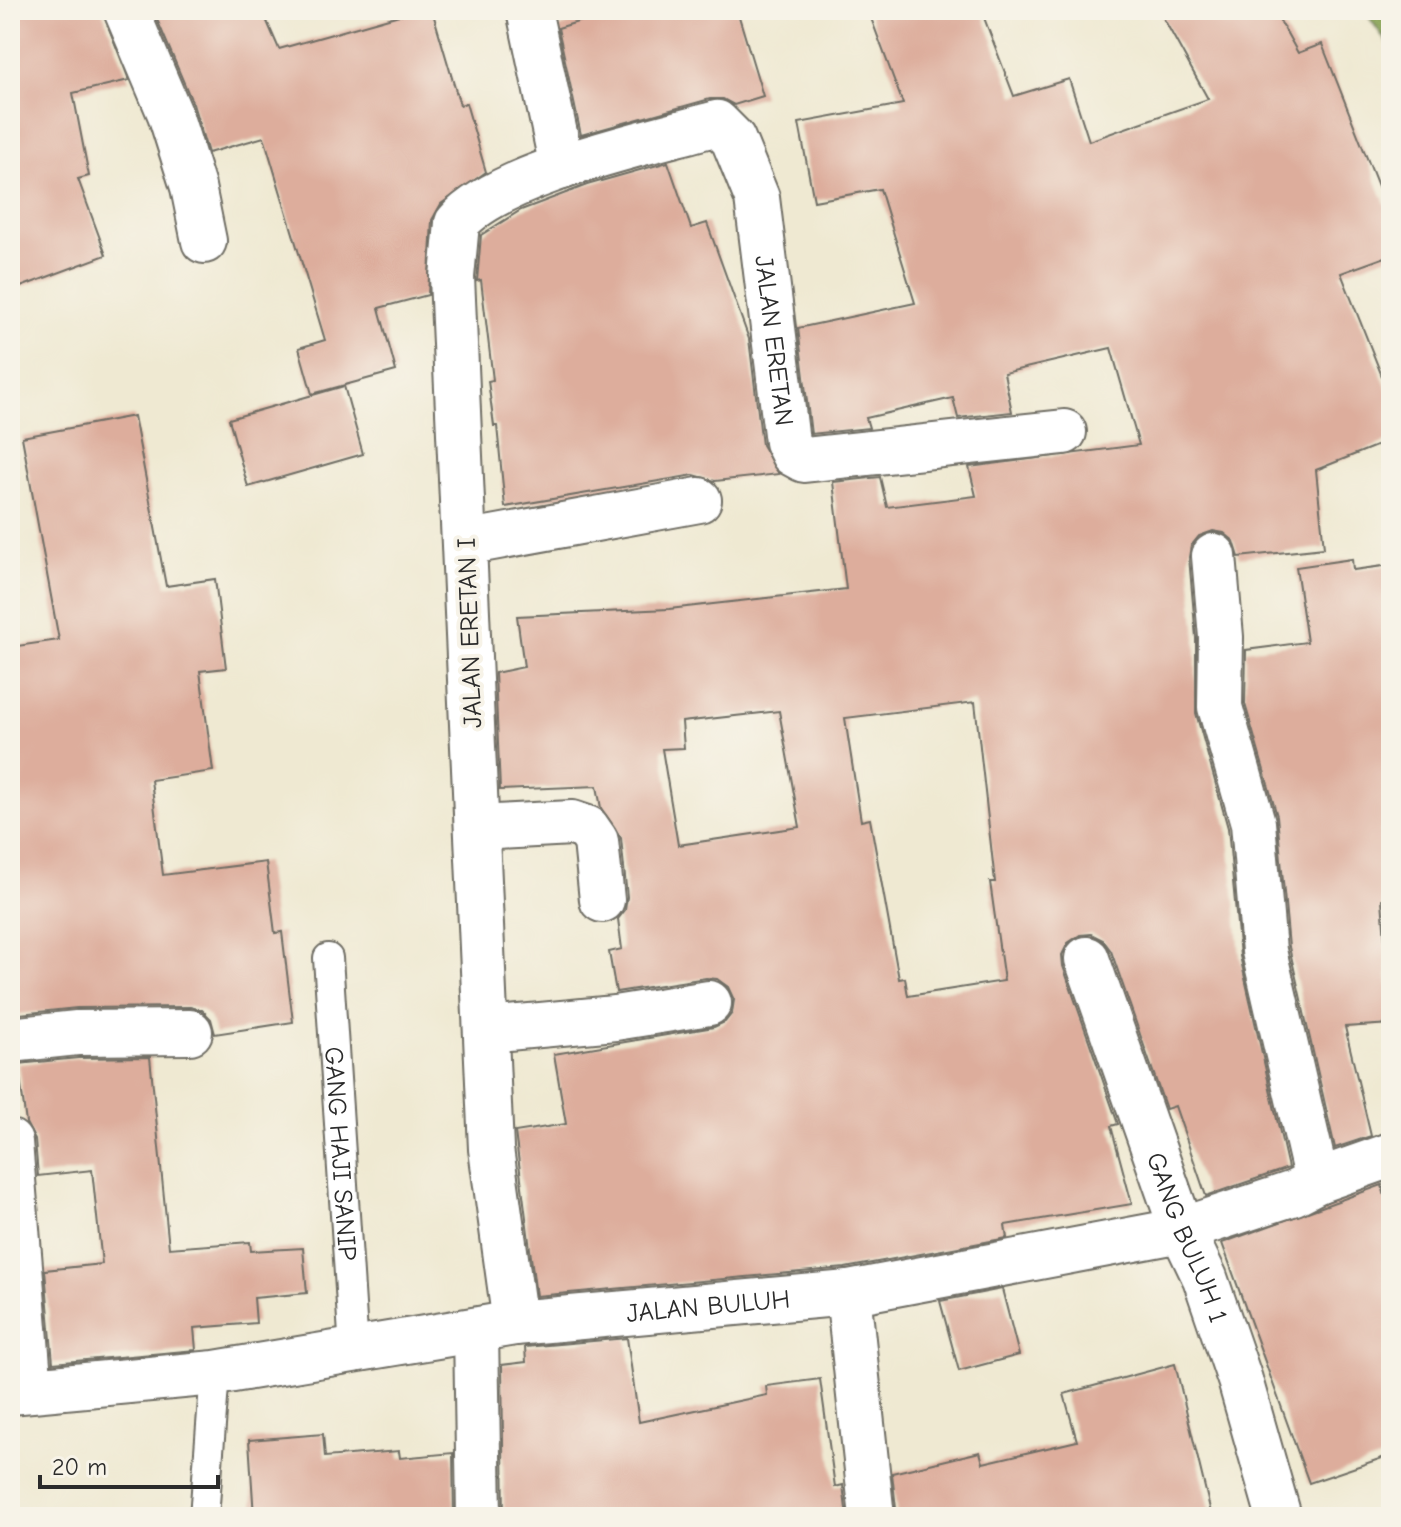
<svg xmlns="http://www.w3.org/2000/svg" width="1401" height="1527" font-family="'Comic Neue',sans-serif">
<rect width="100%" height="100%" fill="#f7f3e8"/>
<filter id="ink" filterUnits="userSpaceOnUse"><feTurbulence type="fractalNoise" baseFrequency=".0125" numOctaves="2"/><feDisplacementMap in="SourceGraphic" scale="16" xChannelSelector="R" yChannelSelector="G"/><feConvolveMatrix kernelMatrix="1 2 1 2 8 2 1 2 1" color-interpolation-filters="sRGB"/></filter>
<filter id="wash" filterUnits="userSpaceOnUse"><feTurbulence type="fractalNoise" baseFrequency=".006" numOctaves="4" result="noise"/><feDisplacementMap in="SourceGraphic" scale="32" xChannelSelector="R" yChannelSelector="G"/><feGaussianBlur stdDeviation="1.8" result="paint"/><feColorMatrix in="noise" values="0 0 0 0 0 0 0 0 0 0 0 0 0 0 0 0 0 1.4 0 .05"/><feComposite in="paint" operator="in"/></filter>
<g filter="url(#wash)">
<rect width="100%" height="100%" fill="#efe9d2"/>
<!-- forest -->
<polygon fill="#89a456" stroke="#5a6840" stroke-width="2" points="1364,10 1391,10 1391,48"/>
<g id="blocks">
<!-- building -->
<g fill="#ddad9c" fill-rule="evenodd">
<polygon points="10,10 102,10 129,80 73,93 89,176 78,179 106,255 10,291"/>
<polygon points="153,10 262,10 279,49 417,10 432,10 460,105 466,103 486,172 441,204 432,220 428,295 379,308 396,371 312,394 299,348 325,340 264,137 208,153 193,104"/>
<polygon points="617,10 737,10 763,96 734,105 723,99 710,99 581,135 558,28"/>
<path d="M868 10H981L1014 96 1069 79 1089 141 1208 99 1159 10H1274L1298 53 1322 44 1391 219V255L1341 273 1391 399V440L1316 470 1324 548 1239 557 1234 541 1224 533 1213 531 1199 536 1191 546 1189 557 1196 638V713L1228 828 1240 956 1288 1168 1206 1196 1175 1106 1166 1109 1111 951 1103 940 1091 934 1080 935 1068 943 1062 955 1063 966 1118 1124 1111 1126 1132 1204 1005 1225 1007 1238 845 1268 536 1296 515 1132 566 1124 554 1054 714 1027 725 1022 732 1013 734 1000 728 987 717 979 706 978 616 992 609 952 622 949 618 919 625 910 627 897 621 838 601 808 597 786 500 790 495 673 524 667 517 616 669 609 846 589 833 482 880 477 887 507 976 496 969 467 1139 445 1111 348 1004 373 1012 412 958 418 953 398 866 418 869 428 811 434 798 328 915 303 880 189 814 201 799 123 903 104ZM975 702 995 882H990L1004 981 908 996 905 978 899 979 870 819 861 821 845 718ZM779 711 800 827 678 845 662 749 684 748 682 722Z"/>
<polygon points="668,162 691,228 707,223 749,339 762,445 779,474 715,481 694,475 505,507 497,426 494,426 488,381 493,380 481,280 477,281 481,235 521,210 587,185"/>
<polygon points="344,386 363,454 248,487 229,419"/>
<polygon points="134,416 166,586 215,579 226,668 200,671 213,771 151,780 163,875 266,862 275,933 282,932 293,1022 215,1034 211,1019 202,1010 190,1007 77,1008 10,1015 10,647 59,640 22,437"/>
<polygon points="1352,559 1353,570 1391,565 1391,828 1380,830 1390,898 1382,899 1391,1024 1345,1027 1371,1136 1335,1148 1289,947 1277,816 1245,704 1246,650 1307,642 1296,567"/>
<polygon points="150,1057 169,1248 250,1242 251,1251 303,1248 307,1293 254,1298 256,1323 194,1328 196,1350 53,1363 45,1270 102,1264 92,1170 38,1176 35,1140 26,1123 18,1064 78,1058"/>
<polygon points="1382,1185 1391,1221 1391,1455 1309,1483 1222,1243"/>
<polygon points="1002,1289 1019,1355 959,1371 940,1301"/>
<polygon points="627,1338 639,1422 767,1395 766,1386 820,1379 835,1487 843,1485 847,1517 504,1517 502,1365 526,1362 525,1347"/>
<polygon points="1175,1364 1212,1517 897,1517 892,1473 980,1452 983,1463 1077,1441 1064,1394"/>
<polygon points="323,1434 325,1457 399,1451 400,1458 453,1453 454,1517 254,1517 249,1440"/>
</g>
</g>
</g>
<g filter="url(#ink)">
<use href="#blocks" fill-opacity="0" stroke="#706e65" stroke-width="2"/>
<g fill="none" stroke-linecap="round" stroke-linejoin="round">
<defs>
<g id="service">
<path id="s1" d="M328 958 354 1350"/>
<polyline points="204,1517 215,1373"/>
</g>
<g id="minor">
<polyline points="126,10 170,114 193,187 204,241"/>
<polyline points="529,10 562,167"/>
<polyline points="465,543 699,500"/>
<polyline points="1214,556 1221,637 1220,707 1253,823 1264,951 1317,1181"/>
<polyline points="478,828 572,823 587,828 596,841 602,900"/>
<path id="s2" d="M1087 959 1182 1230 1205 1278 1240 1380 1279 1517"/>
<polyline points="487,1030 615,1018 709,1003"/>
<polyline points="10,1040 77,1033 190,1032"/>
<polyline points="10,1142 30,1390"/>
<polyline points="848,1293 872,1517"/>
<path id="s3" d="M515 1323 491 1149 452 277 457 223C500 173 651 142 717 123L733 139 757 198 787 442 793 454 804 460 1064 432"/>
<polyline points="476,1330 479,1517"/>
<path id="s4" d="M10 1392 215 1373 515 1323 848 1293 1182 1230 1294 1193 1317 1181 1391 1155"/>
</g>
</defs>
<!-- service casing -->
<use href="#service" stroke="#706e65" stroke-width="32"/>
<!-- minor casing -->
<use href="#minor" stroke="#706e65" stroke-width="48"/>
<!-- service -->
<use href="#service" stroke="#fff" stroke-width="28"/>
<!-- minor -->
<use href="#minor" stroke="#fff" stroke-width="44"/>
</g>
</g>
<g text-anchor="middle" stroke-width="8" stroke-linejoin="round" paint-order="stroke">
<!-- street labels -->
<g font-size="26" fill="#2b2b2b" stroke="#f7f3e8">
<text dy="9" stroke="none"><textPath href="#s3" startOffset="1614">JALAN ERETAN</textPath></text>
<text transform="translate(469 633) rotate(-92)" y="9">JALAN ERETAN I</text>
<text dy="9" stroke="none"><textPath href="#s1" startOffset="196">GANG HAJI SANIP</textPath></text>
<text dy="9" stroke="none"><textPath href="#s2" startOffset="296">GANG BULUH 1</textPath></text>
<text dy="9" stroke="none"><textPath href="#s4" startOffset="704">JALAN BULUH</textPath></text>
</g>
</g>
<!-- margin -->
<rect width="1401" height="1527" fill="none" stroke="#f7f3e8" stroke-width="40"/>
<!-- scale -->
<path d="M40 1475v12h178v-12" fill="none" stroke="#2b2b2b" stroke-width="4"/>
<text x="52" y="1475" font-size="24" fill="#2b2b2b" stroke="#f7f3e8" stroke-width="6" paint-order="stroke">20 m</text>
</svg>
